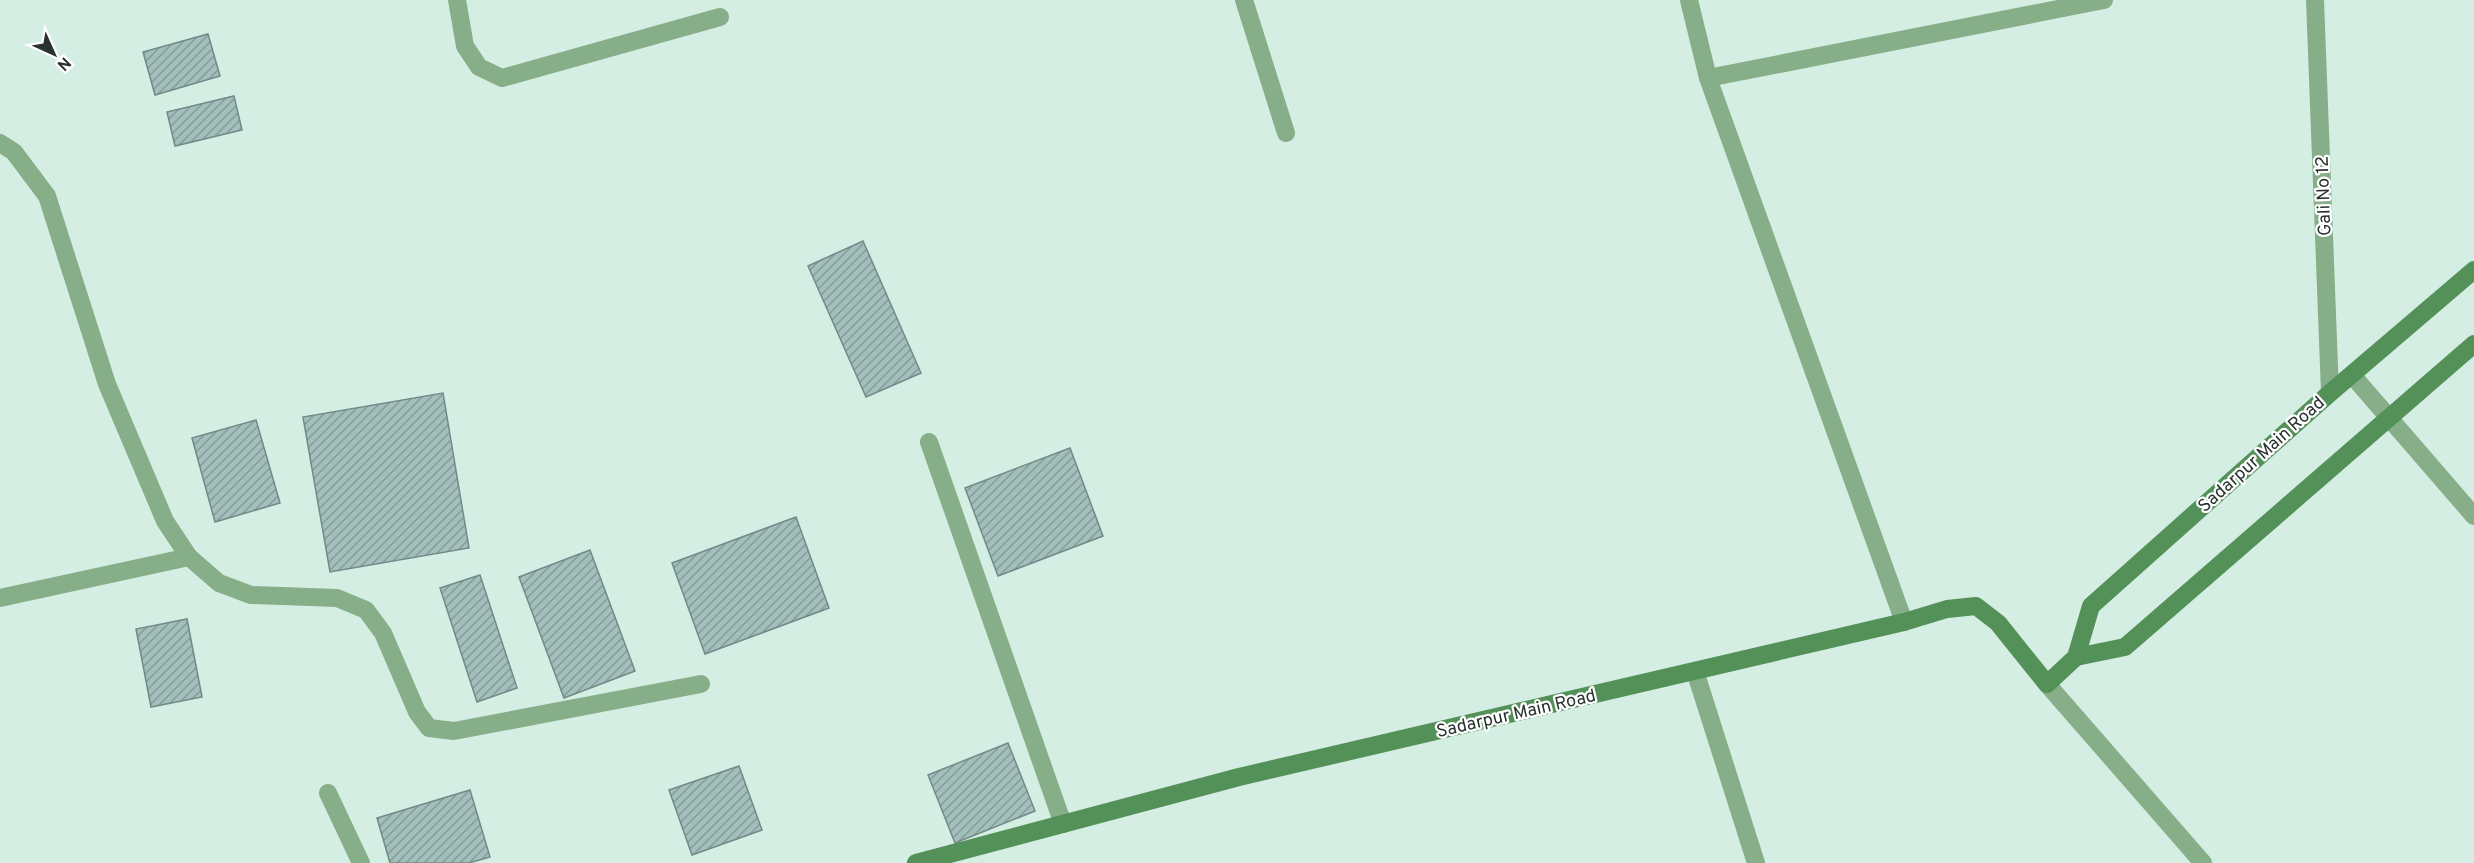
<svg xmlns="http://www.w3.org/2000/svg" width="2474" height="863" font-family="Overpass,sans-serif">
<defs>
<pattern id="building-hatch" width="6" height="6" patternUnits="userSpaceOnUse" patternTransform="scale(1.5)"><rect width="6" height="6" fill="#a3bfbc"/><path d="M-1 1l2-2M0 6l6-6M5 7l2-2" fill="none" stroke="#859c99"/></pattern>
</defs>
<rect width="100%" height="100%" fill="#d5eee3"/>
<!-- building -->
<g fill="url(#building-hatch)" stroke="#708a87" stroke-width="1.5">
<polygon points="208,34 220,76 155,95 143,52"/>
<polygon points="234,96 242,130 175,146 167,112"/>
<polygon points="863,241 921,373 866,397 808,266"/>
<polygon points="443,393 469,548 330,572 303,417"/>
<polygon points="256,420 280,503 215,522 192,438"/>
<polygon points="1070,448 1103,536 998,576 965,488"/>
<polygon points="796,517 829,608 705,654 672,563"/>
<polygon points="590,550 635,671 564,698 519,577"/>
<polygon points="480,575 517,688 477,702 440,588"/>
<polygon points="187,619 202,697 151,707 136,629"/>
<polygon points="1008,743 1035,811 955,843 928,775"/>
<polygon points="739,766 762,830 692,855 669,790"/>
<polygon points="470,790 490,857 469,863 390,863 377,818"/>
</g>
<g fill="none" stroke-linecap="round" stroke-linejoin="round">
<!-- street -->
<g stroke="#86ae88" stroke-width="18">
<polyline points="457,0 465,46 479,67 502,78 720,17"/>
<polyline points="1244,0 1286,133"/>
<polyline points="1689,0 1708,78 1904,622"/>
<polyline points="2315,0 2330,393"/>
<polyline points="1708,78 2104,0"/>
<polyline points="0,143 14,152 47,196 107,384 165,521 189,557 219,583 251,595 337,598 366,610 383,633 417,712 429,728 454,731 701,684"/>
<polyline points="2352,375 2474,516"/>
<polyline points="929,442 1063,824"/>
<polyline points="0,598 189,557"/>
<polyline points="1695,671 1756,863"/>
<polyline points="2047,684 2203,863"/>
<polyline points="328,793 361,863"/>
</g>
<!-- secondary -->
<g stroke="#549159" stroke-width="18">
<polyline points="2076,657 2125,647 2474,344"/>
<polyline points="916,863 1239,777 1904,622 1947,609 1976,606 1998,623 2047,684 2076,657 2091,606 2330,393 2474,270"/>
</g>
</g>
<g text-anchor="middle" stroke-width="4.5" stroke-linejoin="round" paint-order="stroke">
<!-- street labels -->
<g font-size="18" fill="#28322e" stroke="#fff">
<text transform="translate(2323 196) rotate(-92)" y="6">Gali No 12</text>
<text transform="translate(2261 454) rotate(-42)" y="6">Sadarpur Main Road</text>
<text transform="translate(1516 713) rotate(-13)" y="6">Sadarpur Main Road</text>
</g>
</g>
<!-- north arrow -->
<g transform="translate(54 54) rotate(135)" stroke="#ffffff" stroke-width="4.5" paint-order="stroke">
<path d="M0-4.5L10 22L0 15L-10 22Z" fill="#28322e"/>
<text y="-9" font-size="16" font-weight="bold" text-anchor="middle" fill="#28322e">N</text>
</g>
</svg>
